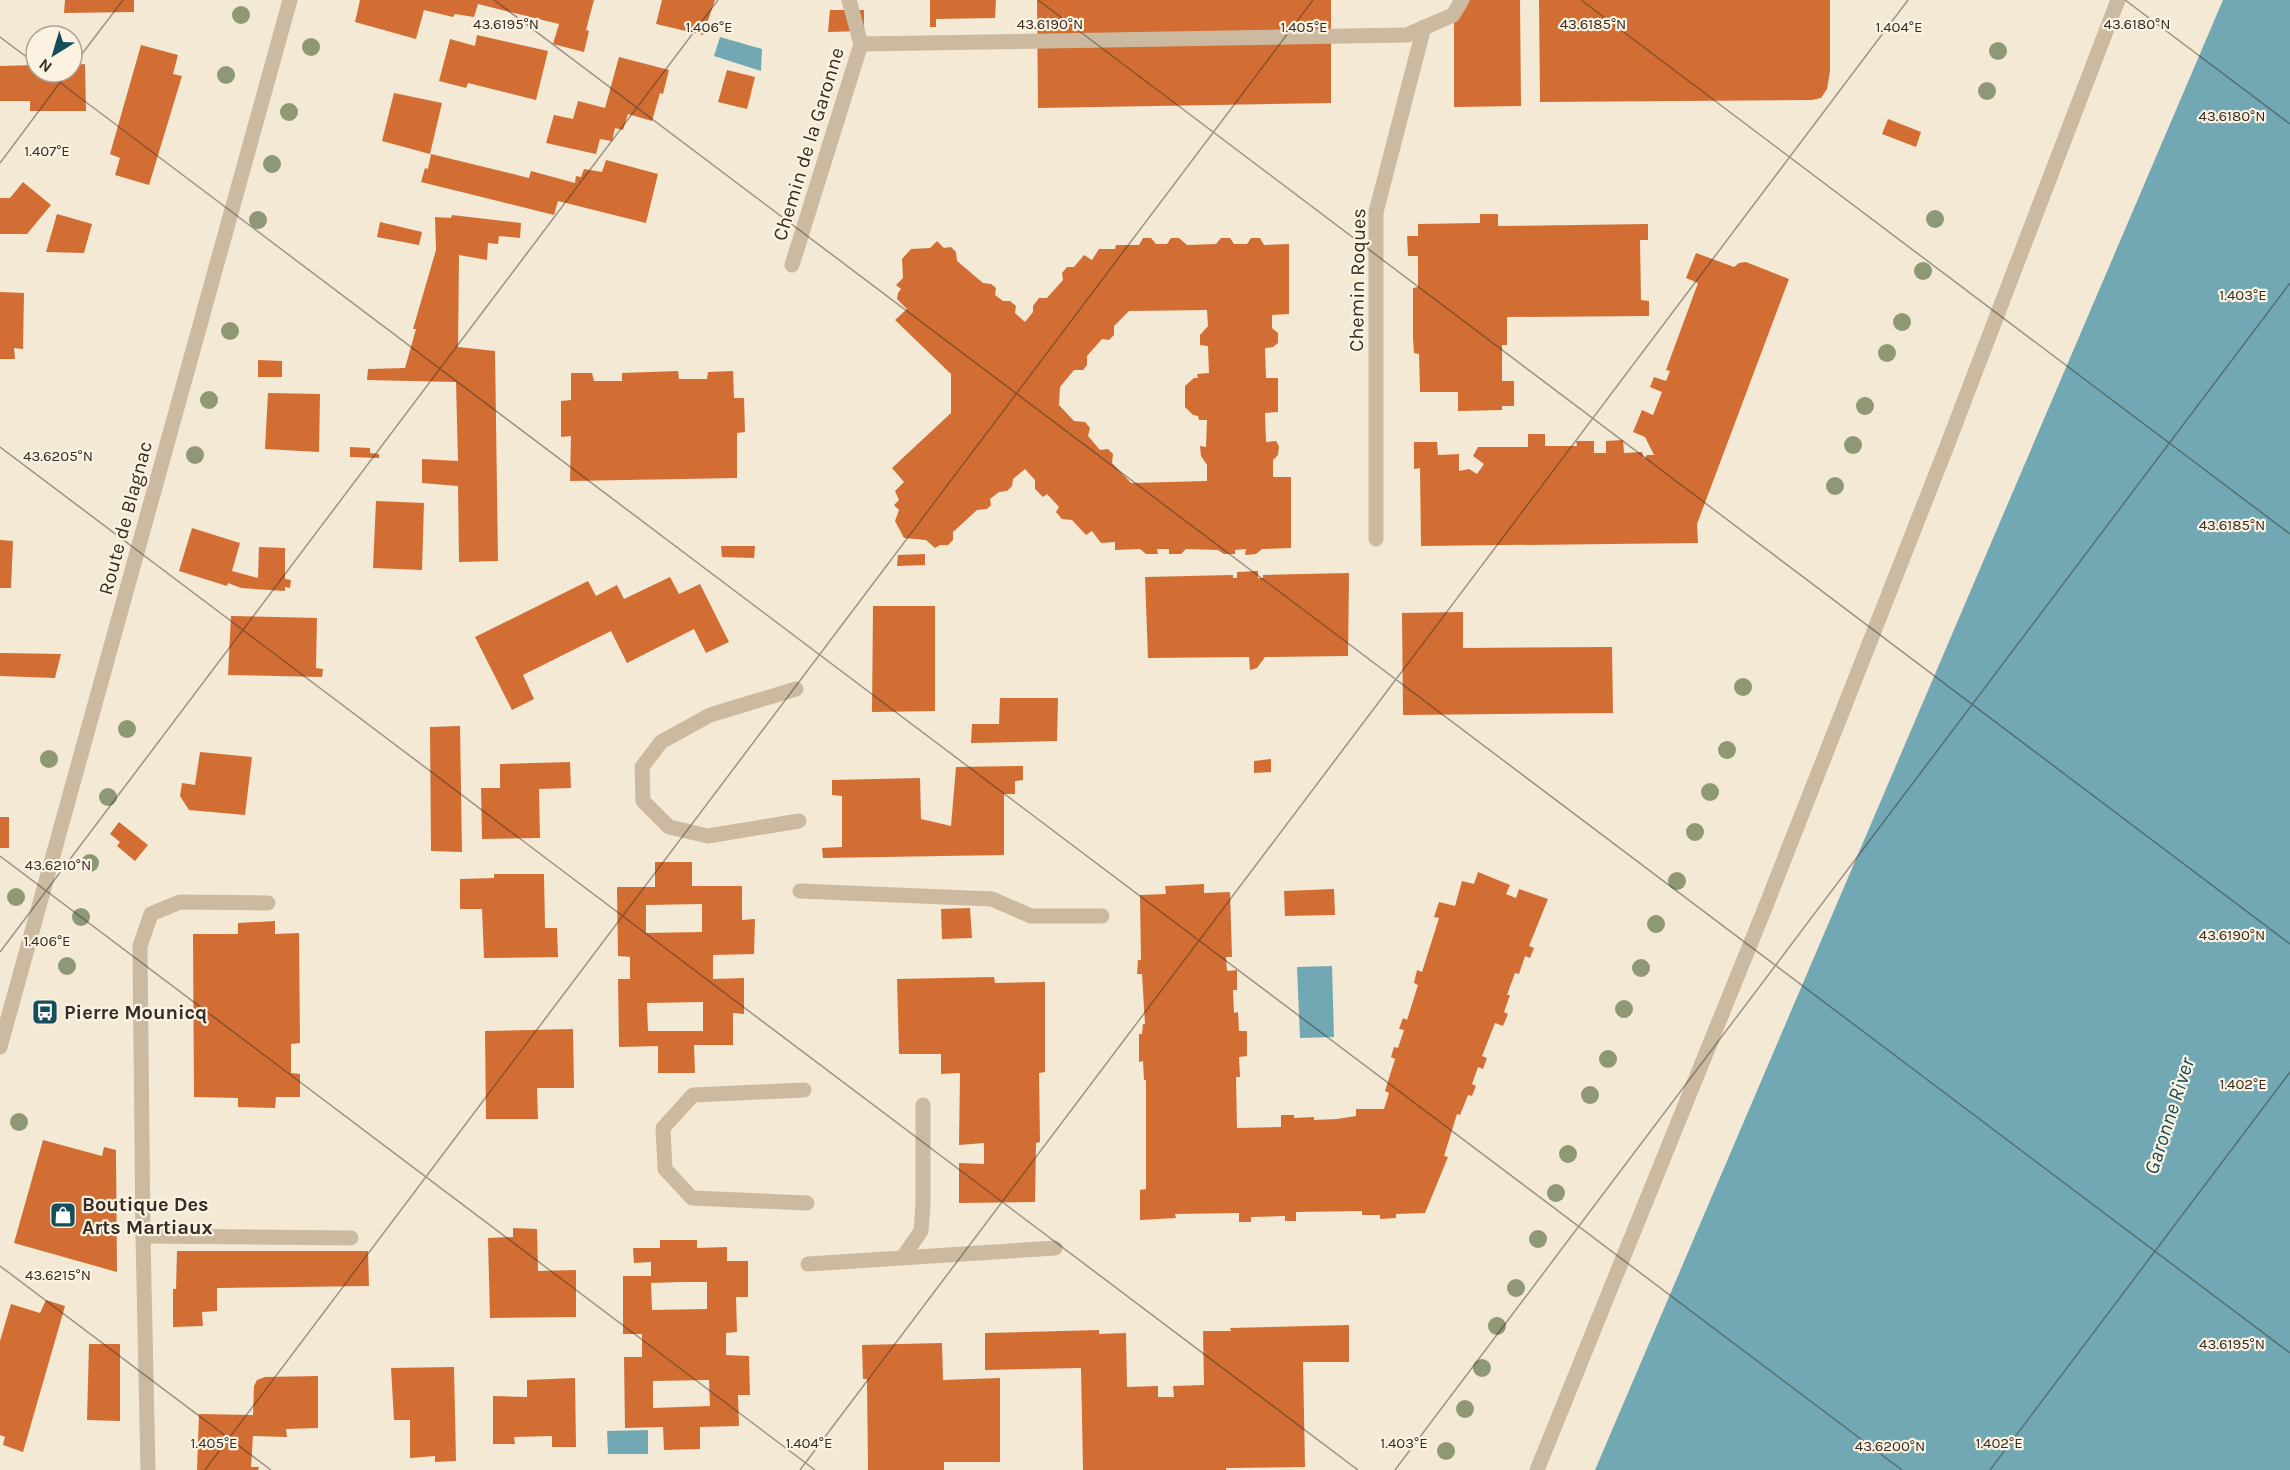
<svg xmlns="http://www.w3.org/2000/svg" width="2290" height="1470" font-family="Karla,sans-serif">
<rect width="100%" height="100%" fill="#f3e9d5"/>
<!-- water -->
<g fill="#72a8b3">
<polygon points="2223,0 2290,0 2290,1470 1595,1470"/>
<polygon points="720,37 762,49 761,71 714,56"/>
<polygon points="1332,966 1334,1037 1300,1038 1297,967"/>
<polygon points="648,1430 648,1454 608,1454 607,1431"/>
</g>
<!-- building -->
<g fill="#d26e34" fill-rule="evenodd">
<polygon points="65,0 134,0 134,12 64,13"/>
<polygon points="360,0 594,0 586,30 589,31 584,52 553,44 559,24 478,4 474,17 455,14 453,17 424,10 416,39 355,22"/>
<polygon points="662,0 715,0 703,35 656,24"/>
<polygon points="930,0 996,0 995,18 936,19 936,27 930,27"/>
<polygon points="1037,0 1331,0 1331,103 1038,108"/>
<polygon points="1454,0 1520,0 1521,106 1454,107"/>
<polygon points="1539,0 1830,0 1830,71 1827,89 1821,98 1812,100 1540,102"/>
<polygon points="830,10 864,10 864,31 828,32"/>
<polygon points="477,35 548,51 536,100 468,83 466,88 439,81 450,39 475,46"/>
<polygon points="141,45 178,55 173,74 182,76 149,185 115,175 120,158 110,154"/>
<polygon points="619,57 669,70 663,94 660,93 652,121 628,114 623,130 615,128 612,141 600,139 596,154 546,143 554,115 573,119 578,101 605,108"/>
<polygon points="85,64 86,111 30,111 30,101 0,101 0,66 36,65 36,72 72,72 72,65"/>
<polygon points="727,70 755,77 747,109 718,102"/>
<polygon points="394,93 442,103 430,154 382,141"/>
<polygon points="1888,119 1921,132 1916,147 1882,134"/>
<polygon points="431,154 529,178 531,171 575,183 576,176 581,177 584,169 602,172 606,160 658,174 646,223 558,201 554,215 421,182 425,168 428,169"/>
<polygon points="23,182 51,205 27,234 0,234 0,198 10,198"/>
<polygon points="57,214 92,224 84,253 46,252"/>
<polygon points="1480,214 1498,214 1498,226 1648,224 1648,240 1640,240 1641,300 1649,301 1649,316 1507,317 1507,345 1502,345 1502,381 1514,381 1514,406 1502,406 1502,410 1458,411 1458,392 1420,392 1419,354 1414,353 1413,338 1413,288 1418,287 1418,256 1408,256 1407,236 1418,236 1418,224 1480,223"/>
<polygon points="452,215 521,223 520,238 499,236 498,244 488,243 487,260 459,255 458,347 495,351 498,561 459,562 458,486 422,483 422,459 458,461 456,382 367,380 368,369 405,368 416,329 413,329 436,250 435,217 451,218"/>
<polygon points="380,222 422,232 419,245 377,237"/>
<path d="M1143 238H1151L1156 244H1167L1171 238H1179L1187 245 1216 244 1221 238H1230L1234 244H1247L1251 238H1260L1264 245 1289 244V314L1272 315V328L1278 333V343L1273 347 1265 348 1266 378H1278V412L1265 413 1266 442 1276 441 1279 446 1278 455 1273 460V477H1291V548L1262 549 1256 554 1245 555 1246 549 1235 550V554H1224L1218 550 1186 549 1181 554H1169V549H1157L1158 554H1146L1140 549 1115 550V542L1101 543 1092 531 1086 535 1072 520 1062 519 1056 512 1059 507 1047 494 1043 497 1035 489V480L1025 469 1013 479 1012 486 1007 491 999 492 990 499 991 505 987 509 977 510 953 532V540L948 545H940L935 548 926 540 904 538 895 521 899 510 894 505 899 500 895 491 904 482 892 468 951 413V374L895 320 907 309 897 299 898 293 901 289 896 285 903 278 902 259 911 249 930 248 937 241 944 248 951 247 956 252 957 261 983 283 991 284 996 288 995 295 1003 301H1010L1016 306 1015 313 1025 322 1033 312V306L1039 298H1047L1063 280 1062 273 1067 267H1074L1084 255 1092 260 1099 249H1115L1116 245H1139ZM1207 310 1208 326 1200 335V345L1208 346 1209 373 1197 374 1198 378H1194L1185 386V407L1193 415 1198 416 1199 420H1207L1206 447 1200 446 1201 456 1207 465V481L1131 483 1112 463 1113 454 1108 449 1100 450 1088 436 1090 428 1085 422 1074 421 1059 405 1060 387 1074 370H1083L1087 365V356L1102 339 1109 340 1114 335V326L1129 311Z"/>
<polygon points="1696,253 1734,267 1739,263 1746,262 1789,279 1697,524 1698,543 1421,546 1420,468 1414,469 1414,442 1437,442 1438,455 1459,454 1459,471 1469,469 1477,474 1484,464 1473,456 1478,447 1528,447 1528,434 1545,434 1545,446 1577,446 1576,441 1594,441 1594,453 1606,453 1606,441 1623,440 1624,453 1642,452 1644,459 1647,455 1654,455 1645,437 1633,432 1642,410 1653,415 1662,392 1650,387 1654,377 1666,381 1670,371 1666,370 1698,283 1686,278"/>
<polygon points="0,292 24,293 23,349 14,348 15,359 0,359"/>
<polygon points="258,360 282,361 282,377 258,377"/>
<polygon points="678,371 679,379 707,379 708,372 733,371 734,398 744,398 745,432 737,433 737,478 570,481 571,436 561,437 561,401 571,400 571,373 592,373 594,381 622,381 622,373"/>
<polygon points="268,393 320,394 319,452 265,449"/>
<polygon points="350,447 370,448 370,453 379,454 379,458 350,457"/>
<polygon points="376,501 424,503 422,570 373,568"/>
<polygon points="192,528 240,543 232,571 258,578 259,547 285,548 285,579 291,580 290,588 285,587 285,591 241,588 228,583 227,586 179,571"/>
<polygon points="0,540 13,541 11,588 0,588"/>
<polygon points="721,546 755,546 754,558 722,557"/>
<polygon points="925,554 925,565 897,566 898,555"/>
<polygon points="1258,571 1258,578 1263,578 1263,575 1349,573 1348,656 1265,657 1257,668 1250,670 1249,657 1148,658 1145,577 1233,575 1233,578 1237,578 1237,572"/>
<polygon points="670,577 679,594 700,584 729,642 706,653 694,629 627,663 611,631 523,675 534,699 512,710 475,637 588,581 596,596 617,585 624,599"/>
<polygon points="873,606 935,606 935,711 872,712"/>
<polygon points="1463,612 1463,648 1612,647 1613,713 1403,715 1402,613"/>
<polygon points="231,616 317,618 316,668 323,669 322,677 228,675"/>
<polygon points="0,653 61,654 55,678 0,676"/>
<polygon points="1000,698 1058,698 1057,741 971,743 972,724 999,724"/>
<polygon points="460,726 462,852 431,851 430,727"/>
<polygon points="200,752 252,757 245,815 189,810 180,796 182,783 195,785"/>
<polygon points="1271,759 1271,772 1254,773 1254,761"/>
<polygon points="570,762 571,788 539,789 540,838 482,839 481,788 500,788 500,764"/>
<polygon points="1023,766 1023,780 1015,781 1015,794 1004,794 1004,855 823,858 822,848 842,847 842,796 832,795 832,780 920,778 921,819 951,826 956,767"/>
<rect x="0" y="817" width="9" height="31"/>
<polygon points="119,822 148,845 135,861 117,846 120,842 110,834"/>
<path d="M655 862H692V886H742V920L755 919 754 954 713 955V979L744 978V1014L733 1013V1045H694L695 1073H658V1046L619 1047 618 979H630V957L618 956 617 887H655ZM702 904V932L646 933V905ZM703 1002V1031H648L647 1003Z"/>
<polygon points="1478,872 1510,885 1506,894 1516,898 1519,889 1548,899 1529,946 1534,948 1530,958 1525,956 1519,974 1515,973 1507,995 1510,995 1504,1012 1508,1014 1503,1026 1495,1023 1482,1056 1487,1058 1483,1069 1478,1067 1472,1084 1476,1086 1472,1096 1468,1095 1460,1115 1457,1114 1444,1156 1448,1157 1425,1213 1396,1214 1396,1218 1380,1219 1380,1215 1362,1215 1362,1211 1296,1212 1296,1221 1285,1221 1285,1216 1251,1217 1251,1222 1239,1222 1239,1213 1175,1214 1176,1218 1140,1220 1140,1190 1146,1189 1146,1080 1144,1080 1143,1061 1139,1062 1139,1034 1142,1034 1143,1024 1145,1024 1142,974 1137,974 1138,960 1141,960 1140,895 1166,894 1165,886 1204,884 1204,893 1230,892 1232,957 1226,957 1227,971 1237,970 1237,990 1233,990 1234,1013 1238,1012 1239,1031 1247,1031 1247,1056 1239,1057 1240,1077 1236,1077 1237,1128 1281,1127 1281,1115 1294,1115 1294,1118 1314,1117 1314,1120 1337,1119 1356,1116 1356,1109 1384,1109 1389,1093 1385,1091 1395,1059 1391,1057 1394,1047 1398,1048 1404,1030 1399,1029 1403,1018 1407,1020 1418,985 1414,983 1417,970 1422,972 1439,918 1434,917 1439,902 1455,906 1462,881 1474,884"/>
<polygon points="494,874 544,874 545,928 557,928 558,957 484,958 482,909 460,909 460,879 494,878"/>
<polygon points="1334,889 1335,915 1285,916 1284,891"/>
<polygon points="970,908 972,938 942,939 941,909"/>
<polygon points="275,921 275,934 299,933 300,1043 291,1044 291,1073 300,1074 300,1097 276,1097 275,1108 238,1107 238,1098 194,1097 193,934 238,934 238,923"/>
<polygon points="994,977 995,983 1045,982 1045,1072 1039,1073 1040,1142 1036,1143 1035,1202 959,1203 959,1163 984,1164 984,1143 959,1145 960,1073 941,1074 941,1054 899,1054 897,979"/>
<polygon points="573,1029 574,1088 537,1088 538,1119 486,1119 485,1031"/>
<polygon points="43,1140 102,1156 104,1147 116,1150 117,1272 14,1243"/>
<polygon points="513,1228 537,1229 538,1271 576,1270 576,1317 490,1318 488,1238 513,1237"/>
<path d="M660 1240H697V1248L727 1247V1261H748V1297H736L737 1332 726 1333V1355L749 1356 750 1395H738L739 1426 700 1427V1449L664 1450 663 1427 625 1428 624 1357H642V1334H623V1276H651V1262L634 1263 633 1248H660ZM680 1282H707V1309L652 1310 651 1283ZM709 1380 710 1406 653 1408V1381Z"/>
<polygon points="177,1251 368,1251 369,1286 217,1288 217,1311 202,1312 203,1326 173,1327 173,1289 176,1289"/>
<polygon points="46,1300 65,1306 23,1452 3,1445 5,1437 0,1435 0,1341 11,1304 40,1313"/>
<polygon points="1349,1325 1349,1362 1303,1362 1305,1467 1226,1468 1226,1470 1083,1470 1081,1368 985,1370 985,1333 1099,1330 1099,1334 1126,1333 1127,1387 1158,1386 1158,1397 1174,1397 1173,1386 1204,1385 1203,1331 1231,1331 1230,1328"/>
<polygon points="942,1343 943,1380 1000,1378 1000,1462 944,1462 944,1470 868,1470 867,1379 863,1379 862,1345"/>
<polygon points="89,1344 120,1344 120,1421 87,1420"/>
<polygon points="454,1367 456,1461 435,1462 435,1456 410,1458 410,1420 394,1420 391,1368"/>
<polygon points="318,1376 318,1428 286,1429 287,1437 253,1436 251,1467 259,1467 258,1470 197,1470 199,1414 253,1415 254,1386 257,1380 265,1377"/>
<polygon points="575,1378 576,1447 552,1447 552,1436 514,1437 515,1444 493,1444 493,1396 527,1397 527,1380"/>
</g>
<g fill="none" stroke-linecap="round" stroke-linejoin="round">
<!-- minor -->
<g stroke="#ccbaa0" stroke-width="15">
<polyline points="861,44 1407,35 1453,15 1462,0"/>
<polyline points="792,265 861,44 849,0"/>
<polyline points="1376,539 1376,212 1424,27"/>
<polyline points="796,689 710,715 661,742 642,767 643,801 669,827 708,836 799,821"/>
<polyline points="800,891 992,899 1031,916 1102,916"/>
<polyline points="0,1047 290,0"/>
<polyline points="804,1090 693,1095 663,1128 665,1169 692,1198 807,1203"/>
<polyline points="143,1236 351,1238"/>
<polyline points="903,1257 921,1231 923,1205 923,1105"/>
<polyline points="808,1264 1055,1248"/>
<polyline points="148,1470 143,1236 140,946 151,914 180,902 268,903"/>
<polyline points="1537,1470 1767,903 1945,451 2118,0"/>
</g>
</g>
<!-- trees -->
<g fill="#8f9875">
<circle cx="241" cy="15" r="9"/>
<circle cx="311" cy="47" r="9"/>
<circle cx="1998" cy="51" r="9"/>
<circle cx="226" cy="75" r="9"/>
<circle cx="1987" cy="91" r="9"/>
<circle cx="289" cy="112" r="9"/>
<circle cx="272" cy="164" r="9"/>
<circle cx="1935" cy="219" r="9"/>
<circle cx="258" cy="220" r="9"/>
<circle cx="1923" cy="271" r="9"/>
<circle cx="1902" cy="322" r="9"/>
<circle cx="230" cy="331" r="9"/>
<circle cx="1887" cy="353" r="9"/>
<circle cx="209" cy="400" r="9"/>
<circle cx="1865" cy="406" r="9"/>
<circle cx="1853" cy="445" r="9"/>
<circle cx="195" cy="455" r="9"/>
<circle cx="1835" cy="486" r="9"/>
<circle cx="1743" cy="687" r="9"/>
<circle cx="127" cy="729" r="9"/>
<circle cx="1727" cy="750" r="9"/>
<circle cx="49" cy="759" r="9"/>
<circle cx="1710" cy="792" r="9"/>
<circle cx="108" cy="797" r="9"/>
<circle cx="1695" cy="832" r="9"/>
<circle cx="90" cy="863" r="9"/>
<circle cx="1677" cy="881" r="9"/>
<circle cx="16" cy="897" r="9"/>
<circle cx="81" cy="917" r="9"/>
<circle cx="1656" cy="924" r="9"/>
<circle cx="67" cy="966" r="9"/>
<circle cx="1641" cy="968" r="9"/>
<circle cx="1624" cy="1009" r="9"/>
<circle cx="1608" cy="1059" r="9"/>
<circle cx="1590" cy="1095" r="9"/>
<circle cx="19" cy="1122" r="9"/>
<circle cx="1568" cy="1154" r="9"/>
<circle cx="1556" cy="1193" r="9"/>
<circle cx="1538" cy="1239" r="9"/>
<circle cx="1516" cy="1288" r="9"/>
<circle cx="1497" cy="1326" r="9"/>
<circle cx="1482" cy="1368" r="9"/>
<circle cx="1465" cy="1409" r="9"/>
<circle cx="1446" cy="1451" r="9"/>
</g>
<!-- ticks -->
<path fill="none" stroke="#352c24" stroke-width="1.5" stroke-opacity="0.45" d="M494 0 2290 1353M1038 0 2290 944M1581 0 2290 534M2125 0 2290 124M0 37 36 64M72 67 123 0M46 72 1902 1470M0 163 68 72M0 447 1358 1470M0 856 815 1470M0 952 718 0M0 1266 271 1470M205 1470 1313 0M800 1470 1908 0M1395 1470 2290 283M1990 1470 2290 1072"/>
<!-- icons -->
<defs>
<symbol id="bus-square" viewBox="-11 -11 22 22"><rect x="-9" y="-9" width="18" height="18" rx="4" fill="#164d5a" stroke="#fbf2e2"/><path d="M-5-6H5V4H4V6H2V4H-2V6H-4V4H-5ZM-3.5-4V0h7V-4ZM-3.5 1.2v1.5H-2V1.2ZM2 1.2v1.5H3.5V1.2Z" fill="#fff"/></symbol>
<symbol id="shop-square" viewBox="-11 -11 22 22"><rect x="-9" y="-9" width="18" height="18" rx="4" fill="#164d5a" stroke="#fbf2e2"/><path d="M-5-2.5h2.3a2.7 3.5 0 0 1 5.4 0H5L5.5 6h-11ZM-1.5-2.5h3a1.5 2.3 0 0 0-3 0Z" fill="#fff"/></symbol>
</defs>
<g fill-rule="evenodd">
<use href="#bus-square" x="30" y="997" width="30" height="30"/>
<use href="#shop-square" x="48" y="1200" width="30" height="30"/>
</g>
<g text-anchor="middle" stroke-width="4.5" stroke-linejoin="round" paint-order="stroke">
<!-- street labels -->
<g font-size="20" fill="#352c24" stroke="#fbf2e2">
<text transform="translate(808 144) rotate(-73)" y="7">Chemin de la Garonne</text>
<text transform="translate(1357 280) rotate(-89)" y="7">Chemin Roques</text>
<text transform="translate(125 518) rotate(-75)" y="7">Route de Blagnac</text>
</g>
<!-- poi labels -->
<g font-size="20" font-weight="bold" fill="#352c24" stroke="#fbf2e2" text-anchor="start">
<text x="64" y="1019">Pierre Mounicq</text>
<text x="82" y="1211">Boutique Des<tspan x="82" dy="23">Arts Martiaux</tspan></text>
</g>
<!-- water labels -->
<g font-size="21" font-style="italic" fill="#164d5a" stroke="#fbf2e2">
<text transform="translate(2169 1116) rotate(-72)" y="7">Garonne River</text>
</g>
</g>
<g font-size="15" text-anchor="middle" fill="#352c24" stroke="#fbf2e2" stroke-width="4.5" stroke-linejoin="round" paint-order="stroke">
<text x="2137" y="29">43.6180°N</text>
<text x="506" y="29">43.6195°N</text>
<text x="1050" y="29">43.6190°N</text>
<text x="1593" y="29">43.6185°N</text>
<text x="709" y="32">1.406°E</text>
<text x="1304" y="32">1.405°E</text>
<text x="1899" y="32">1.404°E</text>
<text x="2232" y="121">43.6180°N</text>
<text x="47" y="156">1.407°E</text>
<text x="2243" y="300">1.403°E</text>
<text x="58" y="461">43.6205°N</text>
<text x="2232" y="530">43.6185°N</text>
<text x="58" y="870">43.6210°N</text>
<text x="2232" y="940">43.6190°N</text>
<text x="47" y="946">1.406°E</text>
<text x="2243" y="1089">1.402°E</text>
<text x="58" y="1280">43.6215°N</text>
<text x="2232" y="1349">43.6195°N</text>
<text x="214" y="1448">1.405°E</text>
<text x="809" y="1448">1.404°E</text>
<text x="1404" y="1448">1.403°E</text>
<text x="1999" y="1448">1.402°E</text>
<text x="1890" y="1451">43.6200°N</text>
</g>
<!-- north arrow -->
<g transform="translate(54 54) rotate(217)"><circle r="28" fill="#fbf2e2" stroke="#aca396" stroke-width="1.5"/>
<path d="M0-4.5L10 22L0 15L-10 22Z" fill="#164d5a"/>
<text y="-9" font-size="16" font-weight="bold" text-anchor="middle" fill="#352c24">N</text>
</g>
</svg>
